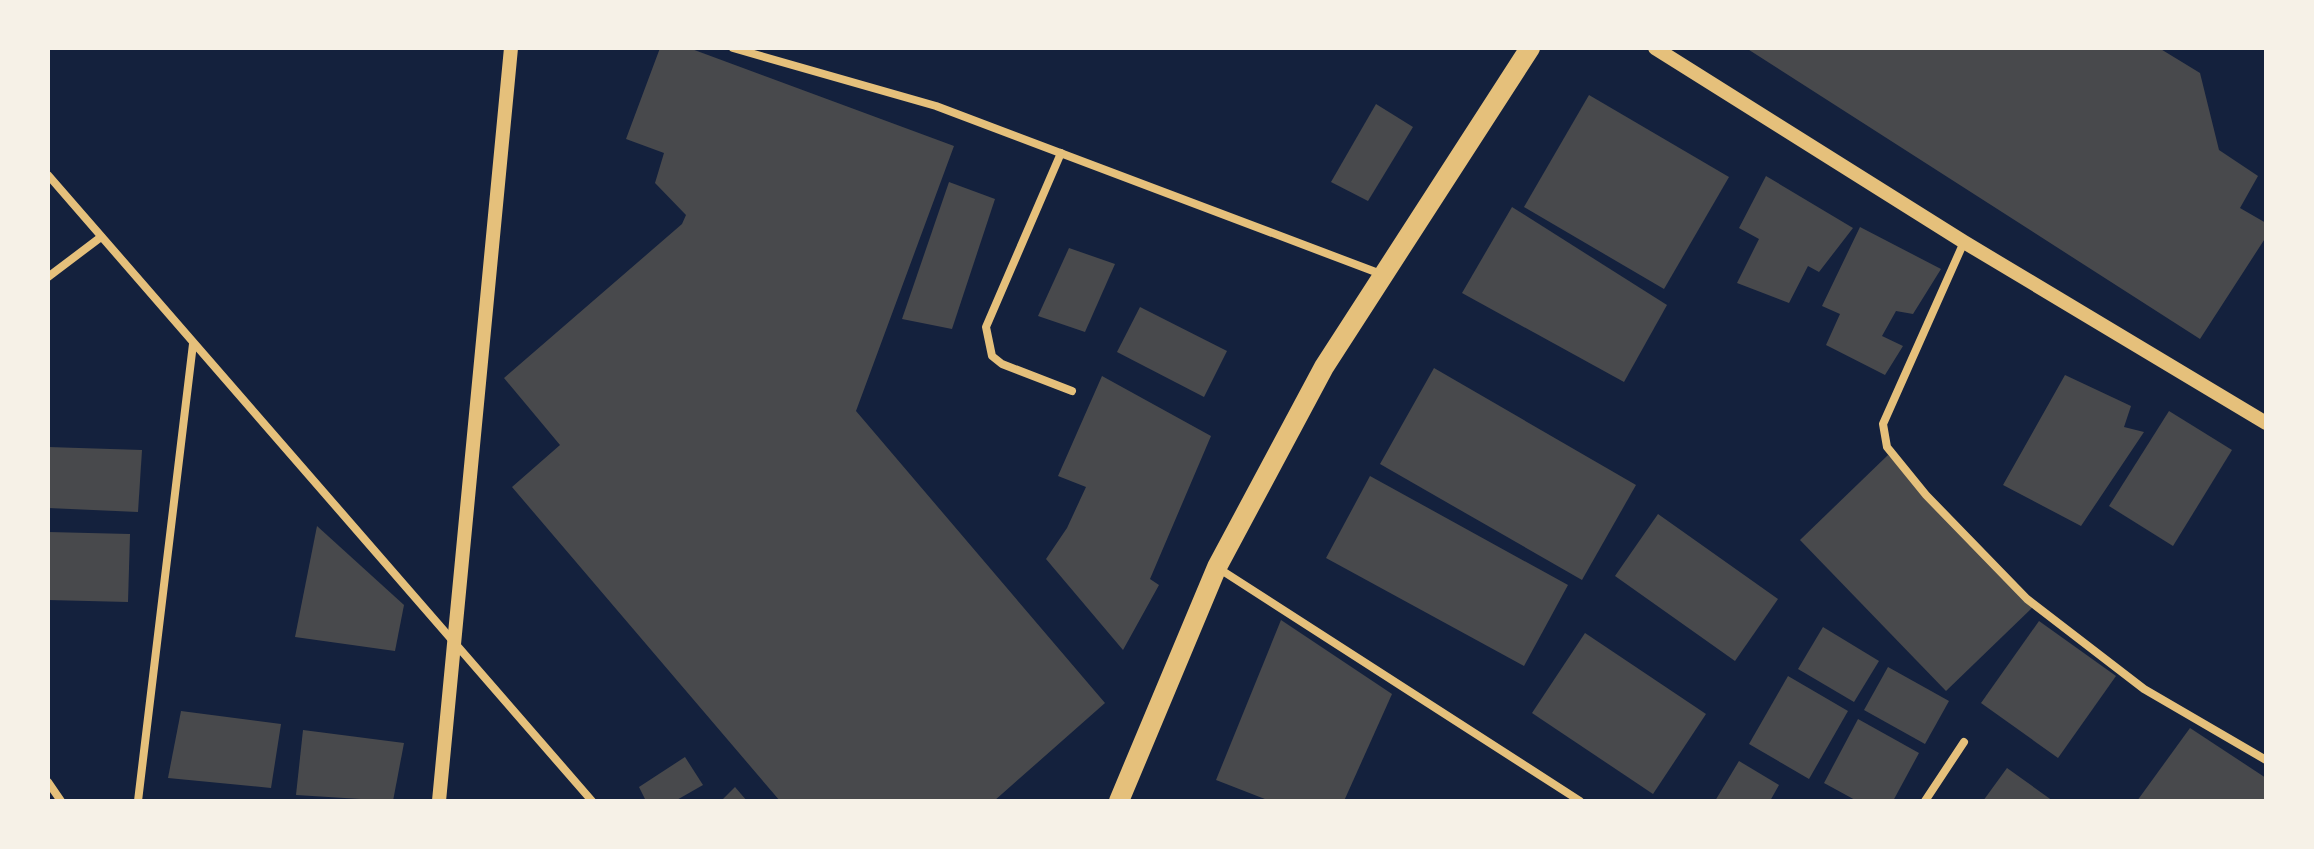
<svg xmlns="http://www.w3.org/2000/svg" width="2314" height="849" font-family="'Asap Condensed',sans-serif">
<rect width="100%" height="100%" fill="#14213d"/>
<!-- building -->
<g fill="#48494c">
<polygon points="660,48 689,48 954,146 856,411 1105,703 994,801 780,801 512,487 560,445 504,378 682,224 686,215 655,183 664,153 626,139"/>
<polygon points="1746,48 2159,48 2200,73 2219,150 2258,176 2240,208 2266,223 2266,237 2200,339"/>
<polygon points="1589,95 1729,177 1664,289 1524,207"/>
<polygon points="1376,104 1413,127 1368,201 1331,182"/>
<polygon points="1766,176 1853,228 1819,272 1808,266 1789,303 1737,283 1759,239 1739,228"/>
<polygon points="949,182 995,199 952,329 902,319"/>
<polygon points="1512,207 1667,305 1624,382 1462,293"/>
<polygon points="1860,227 1941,269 1913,314 1896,311 1882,336 1903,346 1885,375 1826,345 1840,314 1822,306"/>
<polygon points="1069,248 1115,264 1085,332 1038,316"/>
<polygon points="1140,307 1227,351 1204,397 1117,352"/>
<polygon points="1434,368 1636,485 1582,580 1380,464"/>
<polygon points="2065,375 2131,406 2124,427 2144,432 2081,526 2003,485"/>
<polygon points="1102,376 1211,436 1150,579 1159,585 1123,650 1046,559 1067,528 1086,487 1058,476"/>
<polygon points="2169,411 2232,450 2173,546 2109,506"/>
<polygon points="48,447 142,450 138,512 48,508"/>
<polygon points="1888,455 2033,607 1946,691 1800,540"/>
<polygon points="1370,476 1568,585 1524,666 1326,558"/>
<polygon points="1658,514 1778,599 1735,661 1615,576"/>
<polygon points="317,526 404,605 395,651 295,637"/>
<polygon points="48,532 130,534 128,602 48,600"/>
<polygon points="1281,620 1392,694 1344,801 1270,801 1216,780"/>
<polygon points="2039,621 2116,676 2058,758 1981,703"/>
<polygon points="1823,627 1879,661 1854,702 1798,669"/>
<polygon points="1585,633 1706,714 1653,794 1532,713"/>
<polygon points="1888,667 1949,701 1925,744 1864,710"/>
<polygon points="1788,676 1848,711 1809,779 1749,744"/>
<polygon points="181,711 281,724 271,788 168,778"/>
<polygon points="1858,719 1919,753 1893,801 1857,801 1824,783"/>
<polygon points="2190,728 2266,778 2266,801 2137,801"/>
<polygon points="303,730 404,743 393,801 296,795"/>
<polygon points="685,757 703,785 675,801 646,801 639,787"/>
<polygon points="1739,761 1779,785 1770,801 1715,801"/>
<polygon points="2007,768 2053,801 1983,801"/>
<polygon points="735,787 747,801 721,801"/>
</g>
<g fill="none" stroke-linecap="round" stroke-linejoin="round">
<!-- minor -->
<g stroke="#e5c07b" stroke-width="8">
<polyline points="733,48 936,106 1381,274"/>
<polyline points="1061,153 986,327 992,356 1002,364 1072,391"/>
<polyline points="48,175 592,801"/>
<polyline points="1964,242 1883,424 1887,447 1926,495 2027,599 2144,689 2266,760"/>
<polyline points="48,277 101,237"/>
<polyline points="1218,568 1580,801"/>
<polyline points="48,782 61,801"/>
<polyline points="138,801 193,344"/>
<polyline points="1925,801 1964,742"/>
</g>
<!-- tertiary -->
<g stroke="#e5c07b" stroke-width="14">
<polyline points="1655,48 1964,242 2266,423"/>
<polyline points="439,801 511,48"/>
</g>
<!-- primary -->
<polyline stroke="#e5c07b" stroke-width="20" points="1119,801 1217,567 1324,367 1530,48"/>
</g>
<!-- border -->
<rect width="2314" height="849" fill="none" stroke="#f6f1e7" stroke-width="100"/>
</svg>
